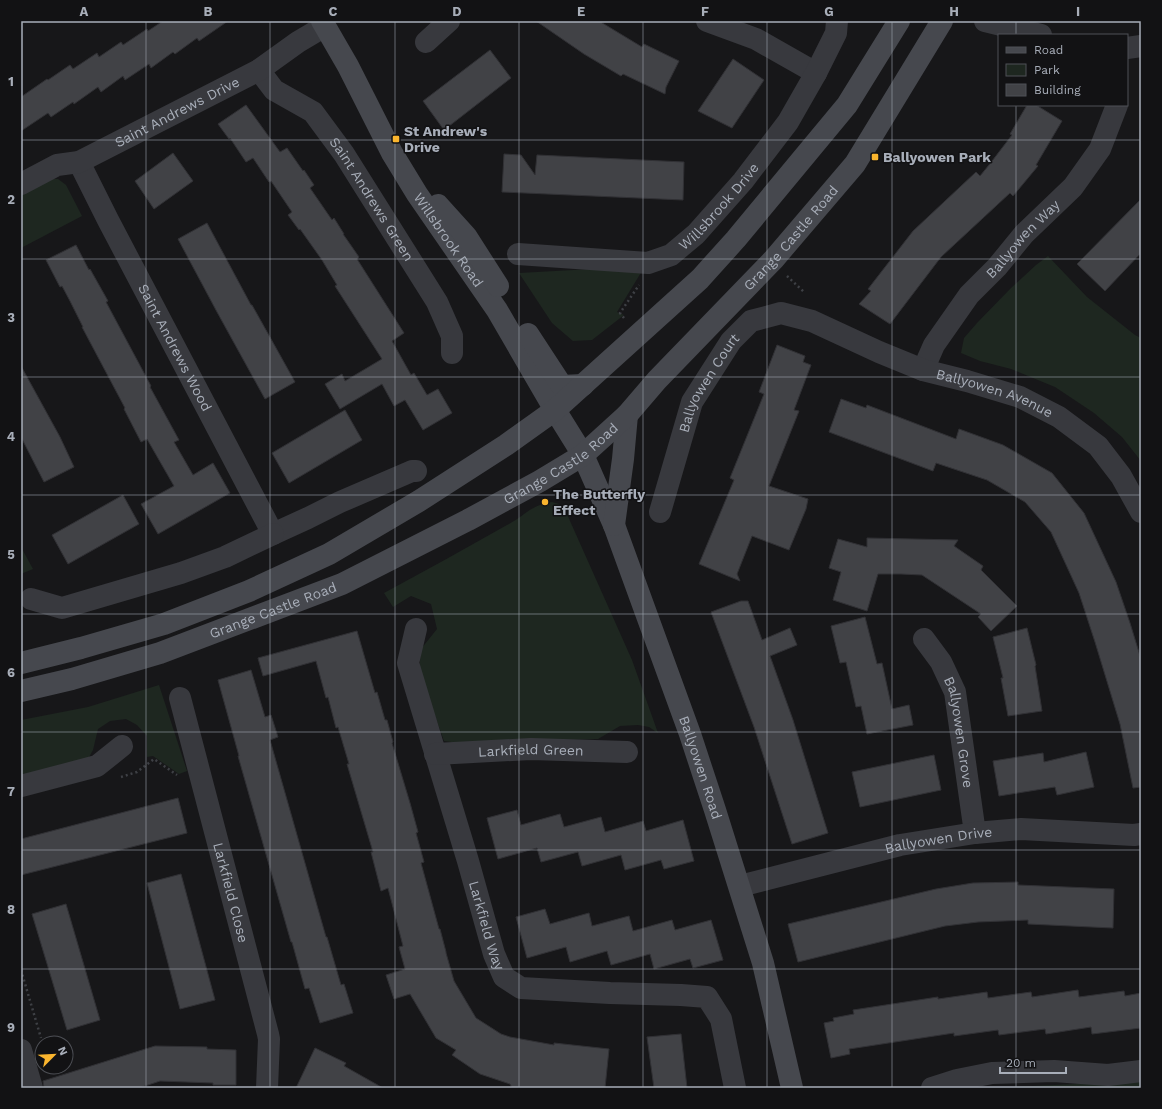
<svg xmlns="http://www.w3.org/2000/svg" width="1162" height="1109" font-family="'Work Sans',sans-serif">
<rect width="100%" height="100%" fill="#171719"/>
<!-- green -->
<g fill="#1e2720">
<polygon points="49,179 58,179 66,185 82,216 21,248 21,194"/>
<polygon points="1048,256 1087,297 1135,335 1141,338 1141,461 1122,437 1094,413 1055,387 1011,369 980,361 961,353 964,338 977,323 1011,288 1036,265"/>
<polygon points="645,266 617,312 624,315 592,340 573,341 552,323 519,273"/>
<path d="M552 502 559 504 566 512 632 660 658 733 649 727 638 725 620 726 598 739 459 743 444 741 419 672 421 649 437 629 431 604 411 596 393 607 384 593C425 571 466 548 507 525 525 516 530 505 552 502Z"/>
<polygon points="21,547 33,569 21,574"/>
<polygon points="159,685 187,771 179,774 153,756 147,757 147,736 137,725 126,719 110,721 98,729 93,750 88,759 21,778 21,720 88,707"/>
<polygon points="1141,1081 1141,1088 990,1088"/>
</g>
<!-- building -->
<g fill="#414246" stroke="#313135">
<polygon points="163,21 228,21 199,41 197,38 175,54 173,52 151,68 149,64 125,80 123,76 101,92 98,87 74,104 73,102 51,117 48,113 21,131 21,97 47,79 48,80 70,65 73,69 97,53 99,57 121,42 123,45 147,29 148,31"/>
<polygon points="536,21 599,21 642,47 644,44 679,61 666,87 665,94 623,74 621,76 584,54"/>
<polygon points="490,50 511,78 444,130 423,101"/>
<polygon points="733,59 764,80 732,128 698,111"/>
<polygon points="246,105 280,152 287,148 303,171 304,170 314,185 310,188 332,220 334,218 344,234 343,234 359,257 357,259 404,333 392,341 411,375 414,373 427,395 438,389 452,413 423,430 405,400 394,406 382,384 340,409 325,384 342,374 345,381 382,359 335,286 337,285 322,260 300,229 299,230 288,215 292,212 271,181 269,182 253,158 246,162 230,138 229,139 218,124"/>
<polygon points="1027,105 1036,105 1062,121 1036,165 1038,166 1013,196 1010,193 941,257 890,324 859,304 871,291 868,289 913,231 976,172 980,176 989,165 1012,135 1010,134"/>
<polygon points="173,153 193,181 154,209 135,181"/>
<polygon points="504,154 521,155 535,175 537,155 684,162 683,200 502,192"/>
<polygon points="1141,199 1141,253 1105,291 1077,264"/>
<polygon points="207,223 251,305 252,305 266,330 295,382 265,399 217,312 178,239"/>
<polygon points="76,245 89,270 90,269 108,301 106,302 151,386 150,387 179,440 174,442 193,475 213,463 230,493 158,534 141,504 174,486 147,439 141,442 124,409 125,408 82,327 83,327 70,301 62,286 60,287 46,260"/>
<polygon points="777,345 805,356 803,362 811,365 794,410 799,411 769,486 808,499 806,509 789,550 752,536 737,574 740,581 699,564 734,480 730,478 764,394 759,392"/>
<polygon points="21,366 60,437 74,467 44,482 21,437"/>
<polygon points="841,399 866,408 867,405 956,439 959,429 1003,445 1052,473 1084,513 1116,582 1130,623 1141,659 1141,787 1133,788 1120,724 1095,642 1079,593 1051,532 1025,502 987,480 936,463 933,471 829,432"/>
<polygon points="345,410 362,440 289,483 272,453"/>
<polygon points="123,495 139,524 68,564 52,535"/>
<polygon points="867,538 958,540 954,546 983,566 981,570 1017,606 991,631 978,617 981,614 922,575 901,574 878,574 867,611 833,600 841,572 829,568 838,539 867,547"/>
<polygon points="741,601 748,601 762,640 790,628 797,645 770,656 793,720 828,833 792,844 754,727 711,612"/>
<polygon points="865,617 877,664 882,663 892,709 909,705 913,725 867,734 861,706 856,707 846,662 840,663 831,626"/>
<polygon points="1027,628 1036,665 1035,666 1042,711 1008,716 1001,678 1003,678 993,637"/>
<polygon points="357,631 375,693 377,692 385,720 387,720 393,742 392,743 410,803 418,832 416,833 424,862 421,863 439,929 440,929 446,952 446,953 454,981 476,1018 501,1034 510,1037 554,1045 554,1043 609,1049 605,1088 512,1088 510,1084 480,1074 452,1055 456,1050 436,1038 410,994 394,999 386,975 405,969 399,947 403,946 388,888 381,891 371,852 373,852 347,764 349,764 338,727 336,728 328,697 326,698 316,661 263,676 258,658"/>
<polygon points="251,670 265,717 271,715 278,737 270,740 326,937 327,937 341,985 344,984 353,1013 320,1023 309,988 305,989 292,942 291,942 238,756 239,756 218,680"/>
<polygon points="1086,752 1094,787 1057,795 1055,787 999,796 993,761 1043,753 1044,762"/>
<polygon points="934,755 941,790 860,807 852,772"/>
<polygon points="178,798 187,833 21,875 21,839"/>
<polygon points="517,810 521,825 560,814 564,827 601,817 605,832 643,821 646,831 683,820 694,861 664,869 661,860 625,870 621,855 582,866 578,852 541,862 537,848 498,859 487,818"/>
<polygon points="181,874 215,1000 180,1009 147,883"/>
<polygon points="1018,882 1018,885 1114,889 1113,928 1028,924 1028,920 978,922 945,926 798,962 788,924 936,889 973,883"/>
<polygon points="66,904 100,1020 67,1030 32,914"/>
<polygon points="545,909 550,924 589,913 592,926 629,916 633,931 672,920 675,930 711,920 723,960 693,968 690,959 654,969 650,954 611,965 607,951 570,962 566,947 527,958 516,917"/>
<polygon points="1078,990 1079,997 1124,991 1125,996 1141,993 1141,1028 1092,1034 1091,1027 1046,1034 1045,1029 999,1035 998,1030 954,1036 954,1033 849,1049 850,1054 831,1058 824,1023 834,1021 833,1018 854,1014 853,1010 938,997 938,999 987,992 988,998 1031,992 1032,997"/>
<polygon points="681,1034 687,1088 654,1088 647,1037"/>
<polygon points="155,1046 207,1047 207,1049 236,1050 236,1085 213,1085 213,1083 160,1081 139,1088 44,1088 43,1081"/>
<polygon points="315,1048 346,1063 344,1066 383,1088 296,1088"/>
</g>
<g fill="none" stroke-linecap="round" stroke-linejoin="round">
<!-- path -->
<g stroke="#3e4045" stroke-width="2.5" stroke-dasharray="2 3" stroke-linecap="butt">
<polyline points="787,276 804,292"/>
<polyline points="624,318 620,313 639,285"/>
<polyline points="121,777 137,772 154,759 177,775"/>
<polyline points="21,970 41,1038"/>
</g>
<!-- street -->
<g stroke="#38393e" stroke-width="22">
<polyline points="707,21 756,39 816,73"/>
<polyline points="985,21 1041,35"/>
<polyline points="426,42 449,21"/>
<polyline points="1127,48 1141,46"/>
<path id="s1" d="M259 70 274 90 313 112 344 154 437 302 452 336V353"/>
<path id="s2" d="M79 162 108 220 273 534 308 518 340 502 412 471H416"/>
<path id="s3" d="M21 184 57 165 79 162 259 70 298 42 325 26"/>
<path id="s4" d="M518 254 648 263 671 255 696 234 743 181 788 122 816 73 836 33 837 21"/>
<path id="s5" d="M923 370 934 345 969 295 997 267 1024 234 1073 187 1100 149 1117 105"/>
<path id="s6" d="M660 512 692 402 731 341 751 321 781 313 812 321 879 352 923 370 967 381 1020 397 1059 417 1098 446 1121 476 1141 512"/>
<polyline points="31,599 62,608 181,573 225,557 273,534"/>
<path id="s7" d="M416 629 408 663 468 861 494 954 504 977 521 988 610 993 681 995 707 997 721 1019 735 1088"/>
<path id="s8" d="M924 639 941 662 955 692 975 833"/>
<path id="s9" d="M180 698 268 1034 269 1039 267 1088"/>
<path id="s10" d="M435 754 531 749 627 752"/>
<polyline points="21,786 97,766 122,746"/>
<path id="s11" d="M740 886 900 845 975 833 1021 829 1134 835 1141 834"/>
<polyline points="21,1050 32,1088"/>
<polyline points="932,1088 957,1080 992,1073 1054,1071 1108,1075 1141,1071"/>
</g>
<!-- secondary -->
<g stroke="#46484e" stroke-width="22">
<path id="s12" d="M322 21 348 66 392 153 417 194 497 310 555 410 583 455 594 480 614 525 690 734 715 810 763 963 792 1088"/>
<polyline points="438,205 466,236 498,286"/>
<polyline points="528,334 562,386 583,385"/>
<polyline points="614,525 623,459 627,415"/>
<polyline points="21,663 81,648 164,624 249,591 329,554 419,501 506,445 555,410 700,279 736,239 847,105 899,21"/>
<path id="s13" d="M21 691 72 679 160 653 342 584 468 520 540 481 583 455 627 415 657 380 774 259 855 164 942 21"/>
</g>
</g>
<!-- grid -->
<path fill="none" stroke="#a8aeb9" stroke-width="1" stroke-opacity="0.55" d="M146 21V1088M270 21V1088M395 21V1088M519 21V1088M643 21V1088M767 21V1088M892 21V1088M1016 21V35M1016 105V1088M21 140H1141M21 259H1141M21 377H1141M21 495H1141M21 614H1141M21 732H1141M21 850H1141M21 969H1141"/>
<!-- markers -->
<g fill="#fab52e" stroke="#121214" stroke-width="1.5">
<rect x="392" y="135" width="8" height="8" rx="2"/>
<rect x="871" y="153" width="8" height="8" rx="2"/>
<circle cx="545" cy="502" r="4"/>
</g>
<g text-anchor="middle" stroke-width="3" stroke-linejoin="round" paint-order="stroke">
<!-- street labels -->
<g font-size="14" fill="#a8aeb9" stroke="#121214">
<text dy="5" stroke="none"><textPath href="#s3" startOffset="173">Saint Andrews Drive</textPath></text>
<text dy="5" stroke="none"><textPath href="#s1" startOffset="175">Saint Andrews Green</textPath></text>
<text dy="5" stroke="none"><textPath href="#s4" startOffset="223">Willsbrook Drive</textPath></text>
<text dy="5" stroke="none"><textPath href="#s13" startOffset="913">Grange Castle Road</textPath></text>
<text dy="5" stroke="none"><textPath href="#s5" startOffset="166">Ballyowen Way</textPath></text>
<text dy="5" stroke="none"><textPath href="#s12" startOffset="253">Willsbrook Road</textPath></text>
<text dy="5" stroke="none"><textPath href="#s2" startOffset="209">Saint Andrews Wood</textPath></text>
<text dy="5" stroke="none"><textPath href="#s6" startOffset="139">Ballyowen Court</textPath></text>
<text dy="5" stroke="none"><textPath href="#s6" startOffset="475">Ballyowen Avenue</textPath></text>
<text dy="5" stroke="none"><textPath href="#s13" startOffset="589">Grange Castle Road</textPath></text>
<text dy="5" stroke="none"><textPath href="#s13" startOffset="265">Grange Castle Road</textPath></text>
<text dy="5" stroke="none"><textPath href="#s8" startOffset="102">Ballyowen Grove</textPath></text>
<text dy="5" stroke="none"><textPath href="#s10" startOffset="96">Larkfield Green</textPath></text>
<text dy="5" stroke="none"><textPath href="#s12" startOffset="841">Ballyowen Road</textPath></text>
<text dy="5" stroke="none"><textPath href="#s11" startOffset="204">Ballyowen Drive</textPath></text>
<text dy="5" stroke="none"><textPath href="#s9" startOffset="201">Larkfield Close</textPath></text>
<text dy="5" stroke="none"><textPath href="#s7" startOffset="309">Larkfield Way</textPath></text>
</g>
<!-- poi labels -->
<g font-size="14" font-weight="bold" fill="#a8aeb9" stroke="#121214" text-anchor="start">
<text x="404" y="136">St Andrew's<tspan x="404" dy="16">Drive</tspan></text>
<text x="883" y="162">Ballyowen Park</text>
<text x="553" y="499">The Butterfly<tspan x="553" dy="16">Effect</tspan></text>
</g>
</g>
<!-- border -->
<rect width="1162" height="1109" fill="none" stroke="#121214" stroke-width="44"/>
<!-- legend -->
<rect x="998" y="34" width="130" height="72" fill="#121214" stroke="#4e5056"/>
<rect x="1006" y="47" width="20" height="6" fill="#46484e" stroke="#4e5056"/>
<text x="1034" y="54" font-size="12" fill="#a8aeb9">Road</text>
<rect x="1006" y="64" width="20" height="12" fill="#1e2720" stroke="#4e5056"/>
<text x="1034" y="74" font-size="12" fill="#a8aeb9">Park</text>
<rect x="1006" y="84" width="20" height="12" fill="#414246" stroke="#4e5056"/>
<text x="1034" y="94" font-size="12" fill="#a8aeb9">Building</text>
<!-- north arrow -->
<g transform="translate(54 1055) rotate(66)"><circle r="19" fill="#121214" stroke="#4e5056"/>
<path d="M0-3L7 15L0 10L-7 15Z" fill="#fab52e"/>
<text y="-6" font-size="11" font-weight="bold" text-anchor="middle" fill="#a8aeb9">N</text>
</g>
<!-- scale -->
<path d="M1000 1067v6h66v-6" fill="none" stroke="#a8aeb9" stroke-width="2"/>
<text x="1006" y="1067" font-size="12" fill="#a8aeb9" stroke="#121214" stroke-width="3" paint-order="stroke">20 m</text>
<rect x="22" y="22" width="1118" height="1065" fill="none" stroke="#a8aeb9" stroke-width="1.5"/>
<g font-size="13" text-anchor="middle" font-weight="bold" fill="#a8aeb9">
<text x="84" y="16">A</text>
<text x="208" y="16">B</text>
<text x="333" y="16">C</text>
<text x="457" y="16">D</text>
<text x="581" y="16">E</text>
<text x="705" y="16">F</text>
<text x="829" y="16">G</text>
<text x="954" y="16">H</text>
<text x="1078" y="16">I</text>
<text x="11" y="86">1</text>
<text x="11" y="204">2</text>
<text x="11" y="322">3</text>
<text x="11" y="441">4</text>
<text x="11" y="559">5</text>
<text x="11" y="677">6</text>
<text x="11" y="796">7</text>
<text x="11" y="914">8</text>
<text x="11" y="1032">9</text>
</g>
</svg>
